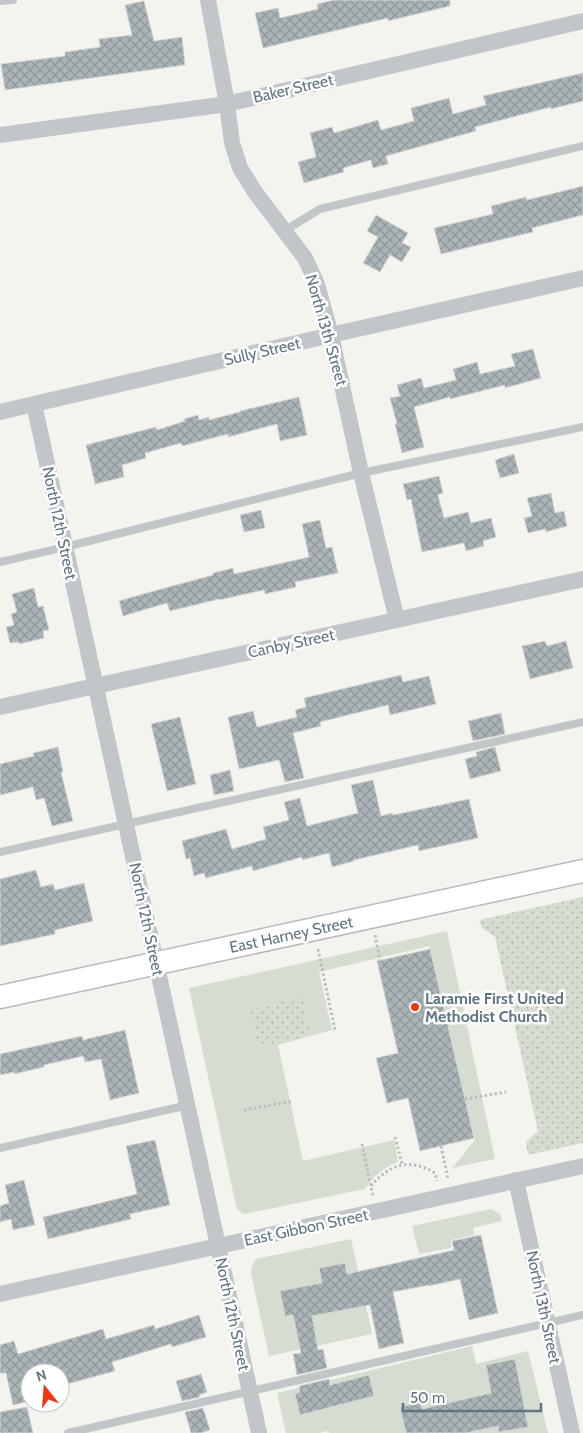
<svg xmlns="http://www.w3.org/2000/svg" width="583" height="1433" font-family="Cabin,sans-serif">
<defs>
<pattern id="park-dots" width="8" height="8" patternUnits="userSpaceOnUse" patternTransform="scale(1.25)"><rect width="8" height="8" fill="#d5dcd0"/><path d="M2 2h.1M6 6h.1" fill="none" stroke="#b0b7ae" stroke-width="1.8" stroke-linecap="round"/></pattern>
<pattern id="building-cross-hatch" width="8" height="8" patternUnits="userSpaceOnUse" patternTransform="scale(1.25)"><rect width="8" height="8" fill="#abb5b8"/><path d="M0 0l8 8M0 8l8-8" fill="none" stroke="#8f989b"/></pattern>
</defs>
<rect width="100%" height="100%" fill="#f4f4ef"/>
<!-- grass -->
<g fill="#d5dcd0">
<path d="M447 931 495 1159 452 1168 475 1140 429 946 319 972 332 1030 278 1045 303 1161 394 1140 398 1162C383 1168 374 1175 365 1189L249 1213 244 1214 239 1211 236 1206 189 988Z"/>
<polygon points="491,1209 500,1214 502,1221 473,1228 474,1235 451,1240 451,1248 419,1254 412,1226"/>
<polygon points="351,1239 372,1334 269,1356 251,1274 251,1268 256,1259"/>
<polygon points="472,1346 476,1364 528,1351 548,1433 329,1433 328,1431 318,1433 286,1433 277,1393"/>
</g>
<!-- park -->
<g fill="url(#park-dots)">
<polygon points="583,897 583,1143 528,1155 526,1142 538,1131 495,937 482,928 479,920"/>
<polygon points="302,997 311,1035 259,1048 250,1010"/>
</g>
<!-- building -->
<g fill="url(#building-cross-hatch)" stroke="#d5d5d2">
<polygon points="334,0 450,0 450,6 388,21 388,18 263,48 255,13 278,8 280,18 318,9 317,4"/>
<polygon points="144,1 154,41 182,37 185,65 5,90 1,64 65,56 65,52 100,47 99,39 132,35 125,5"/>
<polygon points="583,73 583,101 551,109 551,107 475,127 476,131 386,156 388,164 373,168 371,160 343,168 344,172 304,183 298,162 316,157 310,133 332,127 334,133 378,120 381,130 414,121 411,108 449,98 453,114 486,105 483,96"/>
<polygon points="583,186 583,215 532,228 533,232 441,254 434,228 493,214 491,206 526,197 527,200"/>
<polygon points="376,215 408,233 402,243 411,247 402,262 390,255 380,272 363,263 378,237 367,231"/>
<polygon points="533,349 541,378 505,388 505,385 450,399 450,397 414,407 424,447 402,453 395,424 397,424 390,398 400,396 397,385 421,378 424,388 456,380 453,369 477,362 480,374 515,366 511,354"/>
<polygon points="299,397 307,435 280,441 277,424 228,437 228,434 182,446 181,443 145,453 146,458 122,465 124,477 95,484 86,445 156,427 157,430 185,421 184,419 198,415 199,420 209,417 209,420 240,412 240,411"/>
<polygon points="514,454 519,473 500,478 495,460"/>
<polygon points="439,476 443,493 438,495 444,518 468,512 471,523 491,518 496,537 483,541 484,546 466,551 464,543 422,552 411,499 407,500 403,484"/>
<polygon points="551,493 555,513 564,511 567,526 546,532 545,529 528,533 524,518 532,516 527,498"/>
<polygon points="261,510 265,528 244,532 240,515"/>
<polygon points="320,520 326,548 332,547 338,573 295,582 296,587 265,594 264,590 219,600 219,599 170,611 167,603 123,616 119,601 143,594 213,575 213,573 233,568 234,574 309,557 302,524"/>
<polygon points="34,588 38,607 43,606 49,630 43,631 44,638 19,644 19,642 10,643 6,627 14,625 11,614 17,612 12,594"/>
<polygon points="545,641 547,646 566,641 573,668 530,679 522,646"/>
<polygon points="401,675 403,682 429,676 436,704 390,715 388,705 320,722 321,726 293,733 304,778 285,782 279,760 239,769 228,717 253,711 257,727 297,717 295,710 306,707 304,698"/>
<polygon points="501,713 505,734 473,741 468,721"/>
<polygon points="180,717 196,784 167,791 151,724"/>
<polygon points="58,747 63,772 61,772 73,821 52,826 44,798 36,800 33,787 0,795 0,764 34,756 33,753"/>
<polygon points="495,747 501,771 470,779 465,759 477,756 476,752"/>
<polygon points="230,770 234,791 214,795 210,775"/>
<polygon points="373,780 381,816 392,813 393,815 469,799 478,838 419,851 418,845 354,860 354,861 332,867 329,853 302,860 302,857 253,871 252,866 206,878 204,873 194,876 190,858 186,859 182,841 226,829 232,849 266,839 263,827 289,820 284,802 300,798 307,826 358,813 351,785"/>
<polygon points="36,870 41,887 53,884 55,890 84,883 93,921 55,930 55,934 0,946 0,879"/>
<polygon points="430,949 474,1138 420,1151 408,1098 387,1103 376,1058 398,1053 377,961"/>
<polygon points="125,1030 139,1093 110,1100 101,1059 85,1062 83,1056 44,1065 44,1067 14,1074 14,1072 0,1075 0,1054 82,1036 83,1040"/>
<polygon points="155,1140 170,1205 130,1214 131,1219 48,1239 43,1217 137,1194 126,1146"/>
<polygon points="24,1180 35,1225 13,1230 11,1219 0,1222 0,1206 9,1203 5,1185"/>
<polygon points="481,1235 498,1313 469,1320 460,1279 429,1286 429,1285 393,1292 404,1343 379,1349 370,1305 312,1316 318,1350 323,1349 327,1368 297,1375 293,1354 301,1353 293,1315 285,1316 280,1291 322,1283 319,1268 345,1263 347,1274 454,1250 452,1241"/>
<polygon points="199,1315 206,1337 172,1347 171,1344 112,1362 115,1371 60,1386 60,1373 30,1373 30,1401 13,1405 6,1373 0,1373 0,1345 14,1341 18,1354 103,1329 106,1339 154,1325 155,1329"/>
<polygon points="515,1359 528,1427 499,1432 498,1426 466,1433 406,1433 400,1407 421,1402 422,1409 491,1393 486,1365"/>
<polygon points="201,1374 207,1392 199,1395 200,1397 182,1401 176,1381"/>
<polygon points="369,1375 374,1396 300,1415 295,1394 300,1392 299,1386 329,1379 330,1385"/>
<polygon points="27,1407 33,1433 0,1433 0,1412"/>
<polygon points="203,1408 210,1430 201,1433 191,1433 185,1412"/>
</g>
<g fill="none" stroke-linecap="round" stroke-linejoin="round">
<defs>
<polyline id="secondary" points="0,997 583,871"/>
</defs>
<!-- secondary casing -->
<use href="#secondary" stroke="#b5bbbf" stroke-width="25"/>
<!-- path -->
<g stroke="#bcbfc1" stroke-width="3" stroke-dasharray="2.5 2.5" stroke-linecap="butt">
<polyline points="375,935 380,960"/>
<polyline points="318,949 335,1030"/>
<polyline points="465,1099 506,1092"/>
<polyline points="244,1110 293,1101"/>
<polyline points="395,1137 402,1164"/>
<polyline points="362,1144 373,1196"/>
<polyline points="441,1146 448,1179"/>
<path d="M371 1186C389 1164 410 1158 435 1173L437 1181"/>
</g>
<!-- service -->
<g stroke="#c1c6c8" stroke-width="8">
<polyline points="0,1 13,0"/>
<polyline points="284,231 320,209 583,146"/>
<polyline points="0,562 65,547 361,473 583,427"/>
<polyline points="0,852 583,722"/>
<polyline points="0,1148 188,1105"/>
<polyline points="68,1433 583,1315"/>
</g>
<!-- minor -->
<g stroke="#c1c6c8" stroke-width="16">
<polyline points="208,0 227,104 232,143 240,168 255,192 305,258 317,284 331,335 361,473 397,620"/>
<polyline points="0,135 227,104 583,21"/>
<polyline points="34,404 259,1433"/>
<polyline points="0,412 331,335 583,278"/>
<polyline points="0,707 583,579"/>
<polyline points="516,1180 572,1433"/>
<polyline points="0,1294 583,1166"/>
</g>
<!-- secondary -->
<use href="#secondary" stroke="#fff" stroke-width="22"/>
</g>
<!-- markers -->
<circle fill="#f23511" stroke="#fff" stroke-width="2" cx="415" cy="1007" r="5"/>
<g text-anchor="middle" stroke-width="5" stroke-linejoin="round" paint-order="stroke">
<!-- street labels -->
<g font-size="16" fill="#607683" stroke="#fff">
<text transform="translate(293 88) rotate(-13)" y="6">Baker Street</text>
<text transform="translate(327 330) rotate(74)" y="6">North 13th Street</text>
<text transform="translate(262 351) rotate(-13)" y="6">Sully Street</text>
<text transform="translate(60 523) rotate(78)" y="6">North 12th Street</text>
<text transform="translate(291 643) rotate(-12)" y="6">Canby Street</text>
<text transform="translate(147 919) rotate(78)" y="6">North 12th Street</text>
<text transform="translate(291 934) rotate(-12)" y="6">East Harney Street</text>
<text transform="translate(306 1227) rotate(-12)" y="6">East Gibbon Street</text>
<text transform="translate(544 1307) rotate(78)" y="6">North 13th Street</text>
<text transform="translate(233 1314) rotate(78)" y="6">North 12th Street</text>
</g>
<!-- poi labels -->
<g font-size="16" font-weight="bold" fill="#607683" stroke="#fff" text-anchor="start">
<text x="425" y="1004">Laramie First United<tspan x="425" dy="18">Methodist Church</tspan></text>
</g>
</g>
<!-- north arrow -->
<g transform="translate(45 1388) rotate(343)"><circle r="24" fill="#ffffff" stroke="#bfc8cd"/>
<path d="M0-4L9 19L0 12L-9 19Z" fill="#f23511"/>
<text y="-8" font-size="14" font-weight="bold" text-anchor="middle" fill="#607683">N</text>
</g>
<!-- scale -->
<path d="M403 1403v8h138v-8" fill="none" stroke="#607683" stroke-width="2.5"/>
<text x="410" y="1403" font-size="15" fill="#607683" stroke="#ffffff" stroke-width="4" paint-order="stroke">50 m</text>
</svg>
